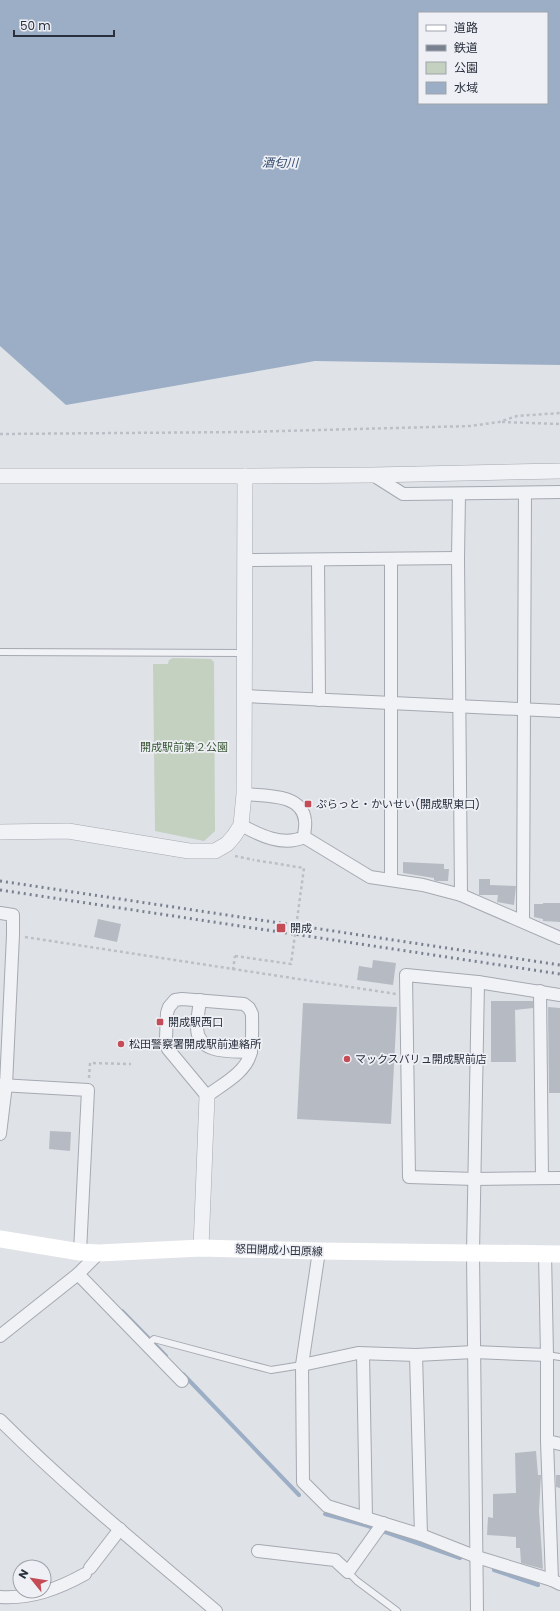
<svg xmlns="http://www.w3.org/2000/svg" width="560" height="1611" font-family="Poppins,'Noto Sans JP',sans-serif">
<rect width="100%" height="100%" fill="#dfe2e7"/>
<!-- green -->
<polygon fill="#c4d0c0" points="173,658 211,659 214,662 215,831 204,841 155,831 153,664 168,664 169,660"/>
<!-- water -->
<path fill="#9caec5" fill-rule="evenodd" d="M0 0H560V365L315 361 66 405 0 346ZM419 13H547V103H419Z"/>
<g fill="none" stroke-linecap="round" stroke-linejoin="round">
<!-- stream -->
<g stroke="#9caec5" stroke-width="4">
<polyline points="122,1311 166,1356"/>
<polyline points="183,1374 299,1495"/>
<polyline points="325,1514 368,1526 460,1558"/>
<polyline points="494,1570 538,1585"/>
</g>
</g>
<!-- building -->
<g fill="#b6bbc3">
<polygon points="403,862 444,864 444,869 449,869 448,881 436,881 434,880 434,878 403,873"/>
<polygon points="479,879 490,879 490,885 516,886 514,905 497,902 498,895 479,895"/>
<polygon points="543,903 560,903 560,922 543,921 543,919 534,917 534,904 543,904"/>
<polygon points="98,919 121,924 117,942 94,937"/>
<polygon points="373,960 396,963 393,985 357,980 359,966 372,968"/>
<polygon points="491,1001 533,1001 533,1008 515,1010 516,1062 491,1062"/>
<polygon points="303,1003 397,1007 391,1124 297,1119"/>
<polygon points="548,1007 560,1008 560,1093 549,1093"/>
<polygon points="50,1131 71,1132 70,1151 49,1149"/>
<polygon points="536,1451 538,1475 541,1475 539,1511 543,1569 521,1563 520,1548 516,1548 516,1537 487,1535 488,1517 493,1518 493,1494 516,1493 515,1453"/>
<polygon points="556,1475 560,1475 560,1488 556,1487"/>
</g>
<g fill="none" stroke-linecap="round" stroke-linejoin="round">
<defs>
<g id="service">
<polyline points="0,652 244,653"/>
<polyline points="147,1345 154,1339 271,1370 302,1365"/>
<polyline points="547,1355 560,1357"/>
<polyline points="348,1572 357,1581 397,1611"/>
</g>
<g id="minor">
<polyline points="373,475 403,494 560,492"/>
<polyline points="459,494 458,558 461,895"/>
<polyline points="391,559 391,880"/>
<polyline points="245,560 458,558"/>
<polyline points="318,560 319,700"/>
<polyline points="245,696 560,711"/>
<path d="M241 825C259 835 283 847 304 837 304 832 306 826 305 821 303 793 264 796 244 794"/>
<polyline points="304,837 370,877 423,885 461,895 560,938"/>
<polyline points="0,913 13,915 13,935 6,1085 0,1134"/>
<polyline points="523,921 525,493"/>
<polyline points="540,991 542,1178"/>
<polyline points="560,995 478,982 406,975 409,1177 475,1179 560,1178"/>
<path d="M182 999 244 1004 249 1008 252 1014C252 1024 253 1046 250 1055 245 1073 221 1085 207 1096L168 1049 166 1038 167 1013 169 1007 175 1000Z"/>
<path d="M200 1000C199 1009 197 1019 197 1028 198 1055 232 1051 251 1052"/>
<polyline points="0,1085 88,1090 80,1252"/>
<polyline points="319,1251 302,1365 303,1482 327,1506 421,1535 477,1557 552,1580 560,1584"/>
<polyline points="545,1253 547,1355 547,1441 560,1444"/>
<polyline points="78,1274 182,1381"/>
<polyline points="0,1336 78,1274 99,1253"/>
<polyline points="363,1354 366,1518"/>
<polyline points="416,1355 421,1535"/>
<polyline points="302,1365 358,1353 416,1355 474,1352 547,1355"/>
<path d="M0 1420C68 1488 143 1549 216 1611"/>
<polyline points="547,1441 552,1580"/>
<polyline points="258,1551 335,1560 348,1572 383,1523"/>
<polyline points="90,1568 120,1529"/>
<path d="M0 1597C31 1599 58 1589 85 1574"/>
<polyline points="477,1611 473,1253 478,982"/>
</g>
<g id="tertiary">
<polyline points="0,476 245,476 244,794 241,825 234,836 227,844 215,851 189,851 68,831 0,832"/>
<polyline points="245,476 373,475 560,471"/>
<polyline points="201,1248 207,1096"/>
</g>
</defs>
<!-- service casing -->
<use href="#service" stroke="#a5a9b1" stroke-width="8"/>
<!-- minor casing -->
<use href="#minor" stroke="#a5a9b1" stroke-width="14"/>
<!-- tertiary casing -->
<use href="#tertiary" stroke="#a5a9b1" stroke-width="16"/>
<!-- path -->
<g stroke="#bdbfc6" stroke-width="2.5" stroke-dasharray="3 3" stroke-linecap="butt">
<polyline points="502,422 560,424"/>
<polyline points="0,434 245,432 470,426 499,422 517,416 560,413"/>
<polyline points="235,856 254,860"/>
<polyline points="25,937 396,994"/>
<polyline points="233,970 235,956"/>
<polyline points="89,1078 90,1063 131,1064"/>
</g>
<!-- service -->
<use href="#service" stroke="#f1f2f6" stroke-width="6"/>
<!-- minor -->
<use href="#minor" stroke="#f1f2f6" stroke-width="12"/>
<!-- tertiary -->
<use href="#tertiary" stroke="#f1f2f6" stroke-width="15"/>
<!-- secondary -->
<polyline stroke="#fff" stroke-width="17" points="0,1239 80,1252 99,1253 201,1248 319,1251 560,1254"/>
<!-- rail -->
<g stroke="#798090" stroke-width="3" stroke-dasharray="2 4" stroke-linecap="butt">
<polyline points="0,881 560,965"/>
<polyline points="0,890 560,974"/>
</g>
<!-- path-bridge -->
<polyline stroke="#bdbfc6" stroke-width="2.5" stroke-dasharray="3 3" stroke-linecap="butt" points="235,956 291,964 304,868 254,860"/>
</g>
<!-- markers -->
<g fill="#c54b57" stroke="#eef0f5" stroke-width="1.5">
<rect x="304" y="800" width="8" height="8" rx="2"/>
<rect x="276" y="923" width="10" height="10" rx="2"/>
<rect x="156" y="1018" width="8" height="8" rx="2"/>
<circle cx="121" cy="1044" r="4"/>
<circle cx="347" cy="1059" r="4"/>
</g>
<g text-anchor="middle" stroke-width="3.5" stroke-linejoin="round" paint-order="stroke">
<!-- park labels -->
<g font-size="11" fill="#3b5837" stroke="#eef0f5">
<text x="184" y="751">開成駅前第２公園</text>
</g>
<!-- poi labels -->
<g font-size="11" fill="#292f3d" stroke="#eef0f5" text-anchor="start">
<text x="316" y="808">ぷらっと・かいせい(開成駅東口)</text>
<text x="290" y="932">開成</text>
<text x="168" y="1026">開成駅西口</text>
<text x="129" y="1048">松田警察署開成駅前連絡所</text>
<text x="355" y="1063">マックスバリュ開成駅前店</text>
</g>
<!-- street labels -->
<g font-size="11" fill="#292f3d" stroke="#eef0f5">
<text transform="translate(279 1250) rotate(2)" y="4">怒田開成小田原線</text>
</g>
<!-- water labels -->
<g font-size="12" font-style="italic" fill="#354c6e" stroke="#eef0f5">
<text transform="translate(280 163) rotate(1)" y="4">酒匂川</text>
</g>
</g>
<!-- legend -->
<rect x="418" y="12" width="130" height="92" fill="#eef0f5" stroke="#9fa3ab"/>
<rect x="426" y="25" width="20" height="6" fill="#ffffff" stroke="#9fa3ab"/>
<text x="454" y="32" font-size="12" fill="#292f3d">道路</text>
<rect x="426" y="45" width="20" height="6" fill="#798090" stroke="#9fa3ab"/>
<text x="454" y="52" font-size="12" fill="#292f3d">鉄道</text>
<rect x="426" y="62" width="20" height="12" fill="#c4d0c0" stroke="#9fa3ab"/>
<text x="454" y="72" font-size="12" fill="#292f3d">公園</text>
<rect x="426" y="82" width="20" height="12" fill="#9caec5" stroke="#9fa3ab"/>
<text x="454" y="92" font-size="12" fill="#292f3d">水域</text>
<!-- north arrow -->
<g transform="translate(32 1579) rotate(300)"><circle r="19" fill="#eef0f5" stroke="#9fa3ab"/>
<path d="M0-3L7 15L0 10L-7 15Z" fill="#c54b57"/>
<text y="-6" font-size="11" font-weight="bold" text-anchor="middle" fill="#292f3d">N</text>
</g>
<!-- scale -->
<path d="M14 30v6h100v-6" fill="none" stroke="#292f3d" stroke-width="2"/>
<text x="20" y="30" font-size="12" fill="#292f3d" stroke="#eef0f5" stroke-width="3" paint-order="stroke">50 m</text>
</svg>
